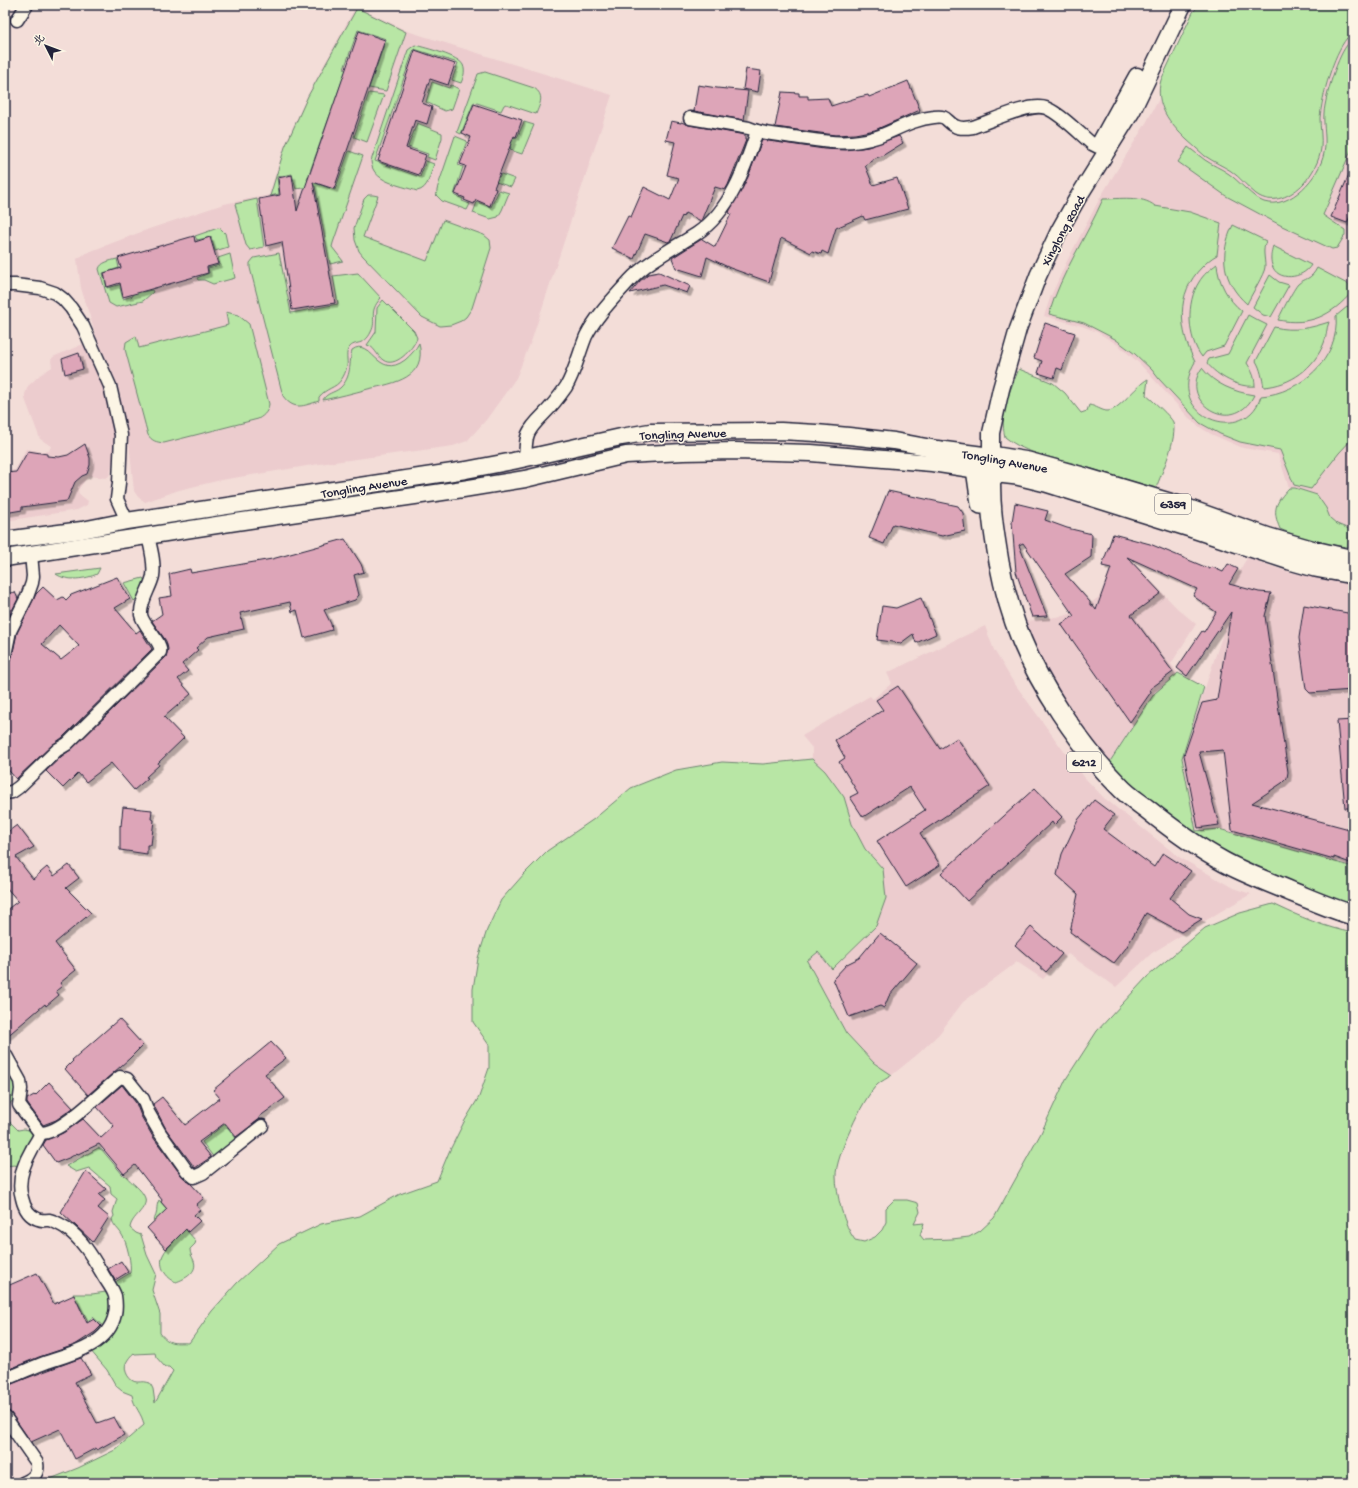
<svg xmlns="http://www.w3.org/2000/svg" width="1358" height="1488" font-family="'Gochi Hand','LXGW WenKai TC',sans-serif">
<defs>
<filter id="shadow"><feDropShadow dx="3.5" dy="3.5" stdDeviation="0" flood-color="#0004"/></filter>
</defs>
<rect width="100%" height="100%" fill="#f3ddd8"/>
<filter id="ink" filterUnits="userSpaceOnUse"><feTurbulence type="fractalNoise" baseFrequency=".025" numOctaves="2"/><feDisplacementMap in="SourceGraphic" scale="8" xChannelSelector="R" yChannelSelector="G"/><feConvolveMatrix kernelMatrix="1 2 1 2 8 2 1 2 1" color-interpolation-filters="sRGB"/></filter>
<g filter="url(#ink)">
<!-- built -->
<g fill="#ecccce">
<polygon points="356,6 407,31 612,95 532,339 516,378 486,420 467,441 453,446 319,464 221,480 179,490 145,502 138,497 134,491 129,442 118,385 96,336 81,288 77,259 86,253 149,229 224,204 269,195 284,147 307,96"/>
<polygon points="1347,38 1353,39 1353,548 1348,547 1349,529 1337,524 1329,518 1326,508 1317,495 1295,488 1289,488 1278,454 1243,448 1211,434 1198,426 1189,418 1139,363 1118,345 1097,332 1082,326 1044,316 1050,298 1066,263 1101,196 1146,123 1159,99 1163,111 1184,137 1204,155 1231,171 1248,186 1321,149 1320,120 1324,92 1336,55 1341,45"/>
<polygon points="83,344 103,383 113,426 115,436 114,453 111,471 109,476 106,478 88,476 78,490 79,494 88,501 87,505 77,510 5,521 5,471 15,470 26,449 39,451 49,451 51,446 40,439 25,399 25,394 28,386 40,375 52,367 51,360 53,357"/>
<polygon points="1249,555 1261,563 1289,572 1353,585 1353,867 1219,829 1196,832 1182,758 1225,627 1210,618"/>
<polygon points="1132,566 1140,570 1177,608 1196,624 1171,664 1178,673 1154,694 1109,763 1071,719 1021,622 1063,616 1080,611 1099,597 1109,572 1130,576"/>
<polygon points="985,626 994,650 1012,680 1060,746 1085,778 1104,798 1179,857 1233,888 1251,894 1223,910 1152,953 1116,987 1068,954 1043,979 1017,962 963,1002 939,1034 918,1054 892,1075 874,1063 846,1033 807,961 818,952 833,969 876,926 883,869 865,849 852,824 844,797 825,771 812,759 812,748 802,736 870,696 873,699 892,683 887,673"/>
</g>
<!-- green -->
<g fill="#b8e6a5" stroke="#6d8470" fill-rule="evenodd">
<path d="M1200 5H1348L1353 9V39L1347 38C1333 55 1322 96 1320 118 1320 128 1322 138 1321 148 1320 160 1312 174 1304 183 1292 196 1272 206 1256 194 1247 187 1241 178 1231 171 1223 166 1214 162 1205 156 1199 151 1193 145 1187 140 1170 124 1154 104 1161 80L1193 12Z"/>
<polygon points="357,8 406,32 386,91 369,88 386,39 358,30 344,69 346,70 307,180 335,190 349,151 363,156 333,243 332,247 343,261 330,264 315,186 296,189 292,174 277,177 279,194 270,196 285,147 308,96"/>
<path d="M1349 43H1353V146L1323 215 1345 230V235L1337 248 1332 249 1282 226 1226 196 1178 162 1188 147C1194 151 1199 156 1205 160 1212 165 1221 168 1229 174 1238 180 1254 199 1264 202 1290 210 1320 176 1324 153 1327 140 1323 126 1324 113 1325 98 1338 53 1349 43Z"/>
<path d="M415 45C426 48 459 56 463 65 466 72 463 78 461 83L452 80 458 63 414 49 375 161 420 177 426 161 434 164C430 174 429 189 417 191 400 185 372 182 371 161L408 50Z"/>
<path d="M485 72 534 88C545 95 540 104 536 114L506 104 504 105 501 111 474 102 461 134 457 132 477 77 478 74Z"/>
<polygon points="432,82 449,88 451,85 459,89 452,109 445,111 426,102"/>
<polygon points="369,93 384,95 367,142 354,137"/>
<polygon points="524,122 534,125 522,154 510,150 511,147 506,145 510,137 517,138"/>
<polygon points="417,123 442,133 442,138 435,160 427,157 428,154 408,147"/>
<polygon points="455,136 467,141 458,165 463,167 454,195 463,199 462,201 470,204 467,210 442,201 436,195 438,186"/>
<polygon points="501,174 515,179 511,187 493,181 495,176 499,177"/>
<polygon points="499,190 509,193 502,210 498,217 490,219 473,213 477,202 491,207"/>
<polygon points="368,195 373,195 378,196 363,237 427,261 443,220 484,235 490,240 491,248 472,308 466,317 461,321 451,325 440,326 422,317 363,256 359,251 355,240 354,228 364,199"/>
<polygon points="257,199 264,247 250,250 246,245 235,204"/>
<path d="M1103 199C1119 199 1142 195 1155 206L1190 212 1221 223 1217 255C1211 258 1207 262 1202 267 1175 294 1179 330 1195 362 1163 417 1246 447 1261 396 1300 393 1340 359 1336 316L1353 302V438L1339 453 1311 489 1294 485 1280 450 1240 442 1220 434 1200 423 1159 379 1152 370 1135 354 1115 339 1084 323 1049 314C1061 273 1086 238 1103 199Z"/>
<path d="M1233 225 1266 241C1262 251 1265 257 1265 267 1265 273 1250 297 1247 304 1222 282 1219 254 1233 225Z"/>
<polygon points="218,228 221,229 225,233 228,247 215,251 211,237 197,240 195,236"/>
<path d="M1273 246 1311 265C1303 279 1277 282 1272 265 1270 259 1271 252 1273 246Z"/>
<path d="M279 253 291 313 338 304 333 276 358 273 381 298C367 313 378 319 371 332 364 347 355 340 349 348 345 353 348 360 347 366 346 371 344 376 341 380 336 388 326 388 319 397V401C303 406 294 411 283 396L250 268V263L254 258Z"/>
<polygon points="230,254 235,278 213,284 204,280 198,280 197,278 209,273 208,268 219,265 218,258"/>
<path d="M117 259 119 268 103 273 107 288 123 284 124 287 120 288 123 299 133 296 132 290 141 288 142 292 152 290 153 292 143 301 116 307 109 303 99 269C101 262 110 261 117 259Z"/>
<path d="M1217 264C1218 282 1228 300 1242 311L1224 346 1206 352 1202 357C1187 338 1186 302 1199 282 1203 275 1210 269 1217 264Z"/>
<path d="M1317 268 1353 287 1352 292C1331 316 1310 326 1278 320 1281 313 1294 288 1298 284 1305 278 1311 280 1317 268Z"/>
<polygon points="1270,275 1279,282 1289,285 1271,317 1263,315 1253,307"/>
<path d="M383 300 414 331 417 338C413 349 395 369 383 360 376 355 375 347 367 345L376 332 377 308Z"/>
<path d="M226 312 238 315 249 324 269 404C268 411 265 415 258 419L164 443C156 442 152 441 148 435L125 349 126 342 136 336 139 348 228 325Z"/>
<path d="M1248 315 1257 320 1267 325 1247 363C1252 371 1255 377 1255 386 1238 388 1217 376 1207 363L1209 359 1228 354Z"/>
<path d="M1329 322C1326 329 1327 336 1324 343 1314 368 1291 385 1264 387 1262 378 1261 369 1256 361L1274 327C1295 332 1310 328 1329 322Z"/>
<path d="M419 343C427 378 395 383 368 389 353 393 338 397 323 400 326 393 334 393 340 388 352 377 349 363 352 350 371 336 377 381 405 360 411 355 416 349 419 343Z"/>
<path d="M1202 368C1214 384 1234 392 1254 395 1234 437 1177 402 1202 368Z"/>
<path d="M1019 369 1053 383 1065 393 1081 413 1087 411 1089 405C1096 406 1102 411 1107 411 1118 412 1136 385 1148 379L1146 395C1151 399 1171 417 1173 422 1178 438 1162 472 1156 488 1130 481 1105 473 1079 465 1053 457 1027 455 1005 437 999 414 1010 390 1019 369Z"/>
<path d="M1289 488H1295L1317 495 1326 508 1330 518 1337 524 1349 529 1348 547C1324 545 1302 539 1280 529 1272 510 1275 503 1289 488Z"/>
<path d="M100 568 97 574C86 579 67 582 56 574Z"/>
<polygon points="143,578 147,584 145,590 134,601 124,583"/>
<polygon points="1178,673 1204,687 1182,758 1196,831 1219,829 1353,867 1353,907 1224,854 1156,810 1109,763 1154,694"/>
<path d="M812 759 825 771 844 797 852 824 865 849 883 869 886 898 876 926 832 969 818 952 807 961 846 1033 874 1063 892 1075C888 1078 881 1081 877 1085 863 1098 835 1158 836 1176 836 1194 844 1226 855 1240L864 1242 875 1237 882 1230 886 1222V1208L894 1200H907L918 1203 920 1212 914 1224 924 1223 920 1235 924 1240 952 1239 969 1237 980 1231 994 1218 1041 1133 1066 1079 1097 1031 1147 977 1205 928 1240 913 1273 904C1300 917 1324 927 1353 933V1483H40L78 1468 115 1450 144 1425C142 1413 134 1408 132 1395L122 1391 116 1386 107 1370 90 1350 110 1334 112 1284 130 1273C132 1265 127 1242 122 1235 119 1229 113 1226 112 1219L114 1216 113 1212 117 1199 111 1194 110 1186 89 1168 76 1172 66 1166 98 1148 102 1150 123 1175 126 1176C131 1183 142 1189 145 1198 148 1209 131 1217 130 1228L136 1233 141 1235 147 1255 156 1274 152 1290 160 1314V1333C170 1346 175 1342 189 1343L212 1311 237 1283 279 1244 321 1224 360 1216 400 1194 437 1181 449 1152 464 1122 479 1097 489 1068V1045L473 1022V989L478 958 487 930 501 900 524 874 547 851 594 819 631 788 676 770 722 762 763 764ZM134 1353 135 1354 155 1353 156 1357 165 1367H169L173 1371 155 1403 153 1389 150 1383C143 1381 143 1382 137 1382 129 1382 123 1370 126 1363 128 1359 131 1355 134 1353Z"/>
<path d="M5 1061C11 1073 19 1085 14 1098 12 1102 8 1105 7 1109L5 1108Z"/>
<polygon points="5,1117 18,1130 24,1129 33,1131 35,1134 20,1168 15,1165 5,1166"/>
<polygon points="225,1124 238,1141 215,1159 202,1142"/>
<path d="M159 1200 196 1241 195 1244 190 1249C190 1254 192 1256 194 1261 198 1272 185 1279 176 1282 166 1278 158 1266 163 1255 165 1250 170 1246 174 1242L153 1220C159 1214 155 1207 159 1200Z"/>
<path d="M106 1292C115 1307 111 1313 105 1328L93 1317 88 1321 73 1294H92Z"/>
</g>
<!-- building -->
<g fill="#dda5b8" stroke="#22223b" fill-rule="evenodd" filter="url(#shadow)">
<polygon points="359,31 385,40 334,189 313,182 335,303 292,310 282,242 266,246 259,199 280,195 278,178 292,175 297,211"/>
<polygon points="415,50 455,64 448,85 430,79 422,103 432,107 427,124 415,120 406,148 426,155 419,175 378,161"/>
<polygon points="746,69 761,71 758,92 743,89"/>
<polygon points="908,81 920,110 875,130 855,134 835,135 775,127 782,92 799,93 799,96 808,96 808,99 828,98 831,106 859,97 868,95 869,97"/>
<polygon points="698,85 717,88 748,91 744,120 694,111"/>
<polygon points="474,104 522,120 516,137 514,136 494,188 496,189 490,206 476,200 474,204 464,200 465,198 455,194 466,166 460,164 471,137 462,133"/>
<polygon points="671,121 681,123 681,122 689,125 745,135 745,140 746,140 728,185 725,190 715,187 701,221 685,213 683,217 682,216 671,240 668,242 645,234 634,259 612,248 628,216 631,217 644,187 670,200 679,178 667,175 675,142 666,140"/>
<polygon points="899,136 903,143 882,156 872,159 873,160 865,165 873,185 897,178 908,209 865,220 863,216 836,228 828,254 822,251 821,254 812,251 811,253 781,238 769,282 730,268 707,257 702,276 676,268 672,258 702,239 715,247 731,214 729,213 730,210 748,177 762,140 824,149 846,150 868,147"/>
<polygon points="1353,165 1353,209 1347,223 1331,217"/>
<polygon points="194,236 195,242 210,237 218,264 207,267 208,273 123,297 120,283 107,287 104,273 121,268 118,258"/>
<polygon points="659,272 690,286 687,293 663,285 630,293 639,282 648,274"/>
<polygon points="1045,323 1075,333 1062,370 1057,368 1054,378 1038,373 1042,361 1034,358"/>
<polygon points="79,353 83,369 65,374 62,359"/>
<polygon points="85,444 90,458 90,465 87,474 82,476 75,482 67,501 22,507 22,510 5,513 5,473 16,472 28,451 47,454 47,456 59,457 68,455"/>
<polygon points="888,491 958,506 963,513 965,531 942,536 893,524 884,544 869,538"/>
<polygon points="1015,503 1048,511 1045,520 1067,528 1092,534 1091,557 1065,574 1090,602 1090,605 1093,606 1096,610 1111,568 1102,566 1113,534 1150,544 1210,569 1212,567 1223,572 1228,564 1238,569 1229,584 1259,592 1271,593 1265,616 1288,772 1287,778 1282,783 1252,803 1353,830 1353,864 1334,857 1334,859 1232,830 1223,750 1199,752 1219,825 1198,828 1184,755 1202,703 1217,700 1231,612 1187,676 1177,668 1202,631 1204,632 1216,612 1193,596 1197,589 1127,557 1161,593 1131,615 1173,672 1150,689 1151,692 1130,722 1061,624 1074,616 1023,543 1019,545 1047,616 1032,617 1016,572 1012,522"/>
<polygon points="345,539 361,564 364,572 354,575 359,595 355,600 324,610 331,624 332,630 304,638 297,610 292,612 290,602 240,613 244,629 208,637 196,648 198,650 182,664 188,671 178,679 191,694 164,717 184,738 158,763 159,765 146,777 148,778 134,790 111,763 86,782 78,773 63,788 46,771 62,756 72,749 166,657 168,649 166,641 152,621 162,614 159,598 172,596 169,574 190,569 191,573 272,559"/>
<path d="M117 577 130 599 115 608 136 633 140 630 152 649 62 738 52 745 16 779 5 766V662L10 660 12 657 17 633 36 594 43 587 57 600 63 597 66 600 71 595ZM59 625 79 646 61 660 42 644Z"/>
<polygon points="15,592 18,599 5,624 5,594"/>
<polygon points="921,598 936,634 916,643 913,634 901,643 877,640 882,606 896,608"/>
<polygon points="1304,605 1353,614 1353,690 1310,693 1306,689 1299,638"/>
<polygon points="898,686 940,749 957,738 990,786 920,833 940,865 906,887 877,841 925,810 910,787 863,817 850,797 858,793 839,762 845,758 835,740 883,710 876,700"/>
<polygon points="1353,720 1353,808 1345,808 1337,721"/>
<polygon points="1035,788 1062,817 1054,825 1052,822 967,901 941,873"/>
<polygon points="1094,800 1114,815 1103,829 1154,867 1163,853 1191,871 1170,898 1189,914 1202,919 1181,932 1146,913 1126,948 1114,963 1070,932 1078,894 1057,875 1062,854 1078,820"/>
<polygon points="123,807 152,810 151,819 154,820 151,845 147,845 147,854 120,850 120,825 121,826"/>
<polygon points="17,825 34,847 16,857 33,879 47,867 54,876 69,865 79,878 66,888 91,913 55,943 76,970 60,983 62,986 56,991 59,995 46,1006 45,1004 5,1038 5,911 18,901 5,886 5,834"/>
<polygon points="1031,927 1062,954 1046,972 1015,945"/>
<polygon points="880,933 917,963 889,996 884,1008 880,1006 849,1017 833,979 847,964 859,958"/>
<polygon points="119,1019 143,1045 129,1059 88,1095 65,1069 73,1061 72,1060"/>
<polygon points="271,1042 286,1058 265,1074 285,1098 259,1117 260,1119 236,1137 225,1123 199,1142 211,1157 195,1168 166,1129 153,1104 162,1097 185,1125 220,1098 213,1090"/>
<polygon points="49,1082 73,1108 56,1120 43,1125 27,1103 27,1099 34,1095 35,1096"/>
<polygon points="122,1085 136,1103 141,1116 153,1137 181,1175 191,1184 204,1198 196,1205 200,1210 194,1215 200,1221 188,1232 186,1229 166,1249 147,1228 167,1209 161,1202 162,1200 135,1165 124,1174 99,1144 78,1154 77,1153 71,1157 56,1163 43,1145 46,1140 63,1133 83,1119 101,1138 114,1126 97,1107"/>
<polygon points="86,1171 106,1189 99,1195 105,1200 98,1208 109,1217 93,1242 61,1212"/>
<polygon points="121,1261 128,1272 115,1280 108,1269"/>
<polygon points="37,1273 54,1304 74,1295 87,1323 94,1319 101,1326 95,1332 75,1345 39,1357 5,1371 5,1287"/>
<polygon points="81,1358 91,1374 75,1382 97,1423 114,1417 124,1435 97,1450 96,1448 75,1459 60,1429 31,1442 11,1413 5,1410 5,1386"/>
</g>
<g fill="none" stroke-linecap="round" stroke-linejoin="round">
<defs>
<g id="minor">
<polyline points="17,20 27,5"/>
<polyline points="690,118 749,128 757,131"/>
<polyline points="5,285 15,285 40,288 55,293 63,299 71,308 83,326 110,386 121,435 119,483 117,499 127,521"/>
<path d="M525 458C526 451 525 442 528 434 531 427 537 421 543 415 551 407 559 397 566 387 575 372 579 353 586 336 596 316 614 298 629 281 646 262 674 248 696 234 730 212 745 168 757 131 768 134 781 135 793 137 823 141 847 147 877 137 896 130 913 119 934 117 948 115 945 121 955 126 960 129 967 128 973 127 989 122 1030 102 1046 108 1061 114 1079 133 1092 144L1098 147"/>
<polyline points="5,655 10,631 27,597 32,583 33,576 31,554"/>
<path d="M5 793 12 792 19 787 57 750 67 744 160 652C163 643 143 626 141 615 140 601 150 589 153 576 155 563 151 549 148 536"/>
<path d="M5 1054 20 1081 21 1089 19 1105 40 1133C39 1139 35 1143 32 1149 24 1163 17 1182 22 1198 24 1207 29 1216 38 1219 42 1221 45 1220 49 1220 55 1221 61 1225 66 1228 83 1240 93 1258 103 1275 107 1282 113 1289 115 1296 116 1302 116 1309 115 1314 109 1345 72 1354 47 1362 33 1367 19 1374 5 1379"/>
<path d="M40 1133C62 1134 102 1091 120 1077L127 1079 143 1099 148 1112 160 1133 187 1171 194 1177 203 1173 262 1126"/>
<path d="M5 1417 37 1463C39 1473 33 1479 23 1483"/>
</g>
<g id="secondary">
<polyline points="1100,143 1137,76"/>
<polyline points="5,540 82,530 127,521 466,470 513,461 621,437 650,432 781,431 816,433 849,436 894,441 937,449 991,456"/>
<polyline points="5,558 236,522 463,489 525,479 626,455 683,452 736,451 811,453 932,463 991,472 991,433 1001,389 1018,329 1038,276 1059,231 1077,199 1132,111 1183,5"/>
</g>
<g id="trunk">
<polyline points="991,456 1028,462 1086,478 1176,505 1269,538 1314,551 1353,560"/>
<polyline points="976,469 981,504"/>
<path d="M1353 574 1315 567 1290 560 1190 527 1046 482 1017 475 991 472C989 502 994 533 999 562 1010 620 1028 663 1061 713 1078 738 1097 764 1119 786 1127 795 1138 802 1147 809 1172 829 1196 847 1224 862 1246 874 1269 882 1292 892 1312 900 1332 909 1353 915"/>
</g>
</defs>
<!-- minor casing -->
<use href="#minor" stroke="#22223b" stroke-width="15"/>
<!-- secondary casing -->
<use href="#secondary" stroke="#22223b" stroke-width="19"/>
<!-- trunk casing -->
<use href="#trunk" stroke="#22223b" stroke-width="22"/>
<!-- minor -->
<use href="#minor" stroke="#fcf5e5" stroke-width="12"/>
<!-- secondary -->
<use href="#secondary" stroke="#fcf5e5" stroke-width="16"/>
<!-- trunk -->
<use href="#trunk" stroke="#fcf5e5" stroke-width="19"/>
</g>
</g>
<g text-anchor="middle" stroke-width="3" stroke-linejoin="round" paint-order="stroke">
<!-- shield labels -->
<g fill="#fcf5e5" stroke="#63616e" stroke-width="1">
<rect x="1155" y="494" width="36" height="20" rx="3"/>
<rect x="1067" y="752" width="34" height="20" rx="3"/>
</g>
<g font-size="12" font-weight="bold" fill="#22223b">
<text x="1173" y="508">G359</text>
<text x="1084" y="766">G212</text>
</g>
<!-- street labels -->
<g font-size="13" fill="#22223b" stroke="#fcf5e5">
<text transform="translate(1062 230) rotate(-62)" y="5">Xinglong Road</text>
<text transform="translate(683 433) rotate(-2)" y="5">Tongling Avenue</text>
<text transform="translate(1005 460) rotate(10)" y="5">Tongling Avenue</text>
<text transform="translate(364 486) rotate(-9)" y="5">Tongling Avenue</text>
</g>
</g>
<!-- margin -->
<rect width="1358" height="1488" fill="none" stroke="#fcf5e5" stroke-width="20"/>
<rect x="10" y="10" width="1338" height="1468" fill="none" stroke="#22223b" stroke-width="1.5" filter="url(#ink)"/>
<!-- north arrow -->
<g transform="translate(46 46) rotate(312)" stroke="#fcf5e5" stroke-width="3" paint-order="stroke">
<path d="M0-3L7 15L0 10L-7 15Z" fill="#22223b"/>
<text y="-6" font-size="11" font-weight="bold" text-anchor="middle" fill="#22223b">北</text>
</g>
</svg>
